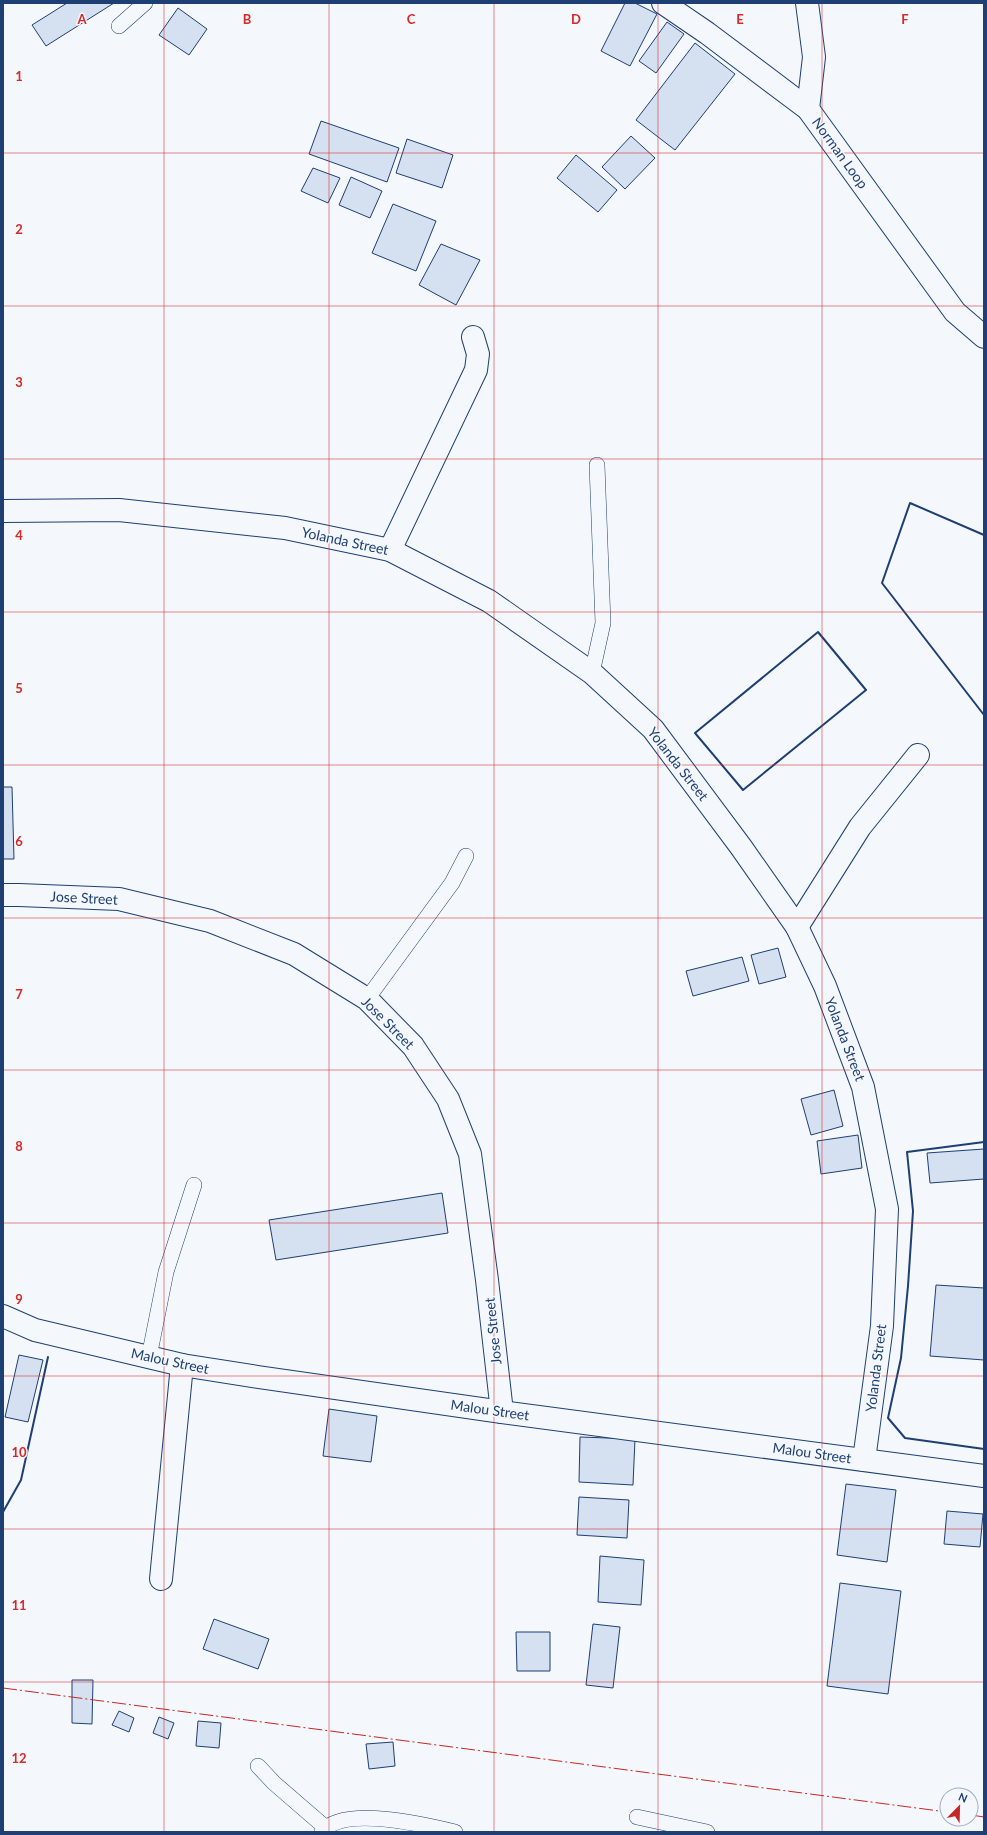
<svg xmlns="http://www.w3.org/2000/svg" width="987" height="1835" font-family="Lato,sans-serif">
<rect width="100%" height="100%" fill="#f4f7fb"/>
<!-- building -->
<g fill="#d5e0f0" stroke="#1d3f73">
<polygon points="67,3 114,3 46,46 32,25"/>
<polygon points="625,3 635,3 657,14 630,66 601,51"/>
<polygon points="178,8 207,29 189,55 159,35"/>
<polygon points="667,22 684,34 656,73 639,61"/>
<polygon points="695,43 735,74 675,150 636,120"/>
<polygon points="321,121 399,148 387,182 309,154"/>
<polygon points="631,136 655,158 625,189 602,167"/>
<polygon points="407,139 453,155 442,188 396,173"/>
<polygon points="576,155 617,190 598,212 557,178"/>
<polygon points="313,168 340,178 328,203 301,191"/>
<polygon points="351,177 382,191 370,218 339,205"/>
<polygon points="393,204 436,221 416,271 372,253"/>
<polygon points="441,244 480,260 456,305 419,285"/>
<polygon points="3,787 12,787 14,859 3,859"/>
<polygon points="778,948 786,977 759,984 751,955"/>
<polygon points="742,957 749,981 693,996 686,971"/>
<polygon points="834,1090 843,1126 811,1135 801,1099"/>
<polygon points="858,1135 862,1168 821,1174 817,1141"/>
<polygon points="984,1149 984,1179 930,1183 927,1153"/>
<polygon points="442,1193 448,1233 276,1260 269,1220"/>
<polygon points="936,1285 984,1288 984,1360 930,1356"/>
<polygon points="19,1355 43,1360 28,1422 5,1417"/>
<polygon points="329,1409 377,1416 371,1462 323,1456"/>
<polygon points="580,1437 635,1439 633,1485 579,1482"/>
<polygon points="846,1484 896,1490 887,1562 837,1555"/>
<polygon points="579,1497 629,1500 627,1538 577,1535"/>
<polygon points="947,1511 983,1514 980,1547 944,1544"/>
<polygon points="600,1556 644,1560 641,1605 598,1602"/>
<polygon points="840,1583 901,1591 888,1694 827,1686"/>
<polygon points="214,1619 269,1639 258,1669 203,1649"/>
<polygon points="593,1624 620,1627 613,1688 586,1685"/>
<polygon points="516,1632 550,1632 550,1671 517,1671"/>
<polygon points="72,1680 93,1680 92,1724 72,1723"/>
<polygon points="119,1711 134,1718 129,1732 112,1725"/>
<polygon points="159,1717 174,1723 168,1739 153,1733"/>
<polygon points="198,1721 221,1723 219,1748 196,1746"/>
<polygon points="393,1742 395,1766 369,1769 366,1744"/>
</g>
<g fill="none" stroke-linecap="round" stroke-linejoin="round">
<defs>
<g id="service">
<polyline points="119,26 145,3"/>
<polyline points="592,673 603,623 597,465"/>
<polyline points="367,999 452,883 466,856"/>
<polyline points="149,1357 166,1272 194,1185"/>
<polyline points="258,1766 274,1783 326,1828"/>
<polyline points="637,1817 707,1832"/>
<path d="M322 1832C343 1805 426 1825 455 1832"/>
</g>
<g id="minor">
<polyline points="663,3 707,33 808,109 955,312 984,337"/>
<polyline points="807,3 814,57 808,109"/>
<polyline points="3,511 119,510 285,528 390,550 489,601 592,673 653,729 741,847 797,927 825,986 863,1087 887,1209 882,1326 864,1460"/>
<polyline points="390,550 476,370 478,354 473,337"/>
<polyline points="3,895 19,895 119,899 210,921 294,954 367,999 413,1046 448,1099 470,1154 487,1280 502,1412"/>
<polyline points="797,927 860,827 918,755"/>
<polyline points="3,1316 35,1330 182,1365 258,1377 502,1412 984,1476"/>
<polyline points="161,1579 182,1365"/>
</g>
</defs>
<!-- service casing -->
<use href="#service" stroke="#1d3f73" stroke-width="16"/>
<!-- minor casing -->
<use href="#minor" stroke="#1d3f73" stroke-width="24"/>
<!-- service -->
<use href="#service" stroke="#f4f7fb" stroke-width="15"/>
<!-- minor -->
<use href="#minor" stroke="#f4f7fb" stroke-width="22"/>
<!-- wall -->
<g stroke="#1d3f73" stroke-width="2">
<polyline points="984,535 910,503 882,583 984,715"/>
<polygon points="818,632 866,690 743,790 695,733"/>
<polyline points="984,1142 907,1152 913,1211 908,1286 901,1358 888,1418 905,1438 984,1449"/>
<polyline points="3,1512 21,1480 48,1357"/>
</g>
<!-- power -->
<g stroke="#c62828" stroke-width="1" stroke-dasharray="14 3 2 3" stroke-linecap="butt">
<polyline points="3,1688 947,1812"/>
<polyline points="971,1815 984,1817"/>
</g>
</g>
<!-- grid -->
<path fill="none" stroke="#d62828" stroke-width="1" stroke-opacity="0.55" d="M164 3V1832M329 3V1832M494 3V1832M658 3V1832M822 3V1832M3 153H984M3 306H984M3 459H984M3 612H984M3 765H984M3 918H984M3 1070H984M3 1223H984M3 1376H984M3 1529H984M3 1682H984"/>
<g text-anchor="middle" stroke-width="3" stroke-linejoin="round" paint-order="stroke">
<!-- street labels -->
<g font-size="14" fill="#1d3f73" stroke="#f4f7fb">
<text transform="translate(840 153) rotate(54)" y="5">Norman Loop</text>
<text transform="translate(345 541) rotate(12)" y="5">Yolanda Street</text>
<text transform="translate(678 764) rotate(52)" y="5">Yolanda Street</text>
<text transform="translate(84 898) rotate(3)" y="5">Jose Street</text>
<text transform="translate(388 1023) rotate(45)" y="5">Jose Street</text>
<text transform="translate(845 1039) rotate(69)" y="5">Yolanda Street</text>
<text transform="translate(493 1331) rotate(-96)" y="5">Jose Street</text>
<text transform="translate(170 1361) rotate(12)" y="5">Malou Street</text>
<text transform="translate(876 1368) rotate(-83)" y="5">Yolanda Street</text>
<text transform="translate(490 1410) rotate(8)" y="5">Malou Street</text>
<text transform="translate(812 1453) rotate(8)" y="5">Malou Street</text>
</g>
</g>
<g font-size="13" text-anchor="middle" font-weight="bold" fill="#d62828" stroke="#f4f7fb" stroke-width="3" stroke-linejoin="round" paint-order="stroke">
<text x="82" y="24">A</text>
<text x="247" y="24">B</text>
<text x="411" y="24">C</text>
<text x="576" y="24">D</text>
<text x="740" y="24">E</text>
<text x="905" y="24">F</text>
<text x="19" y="81">1</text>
<text x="19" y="234">2</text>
<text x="19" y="387">3</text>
<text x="19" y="540">4</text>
<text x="19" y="693">5</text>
<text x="19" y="846">6</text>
<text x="19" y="999">7</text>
<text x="19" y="1151">8</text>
<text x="19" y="1304">9</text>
<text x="19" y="1457">10</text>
<text x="19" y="1610">11</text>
<text x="19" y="1763">12</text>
</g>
<!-- border -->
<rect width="987" height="1835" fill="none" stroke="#1d3f73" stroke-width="8"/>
<!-- north arrow -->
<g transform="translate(959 1807) rotate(23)"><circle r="19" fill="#f4f7fb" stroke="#9eadc5"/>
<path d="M0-3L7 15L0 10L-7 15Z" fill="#c62828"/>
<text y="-6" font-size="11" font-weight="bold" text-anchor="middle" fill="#1d3f73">N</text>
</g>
</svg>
